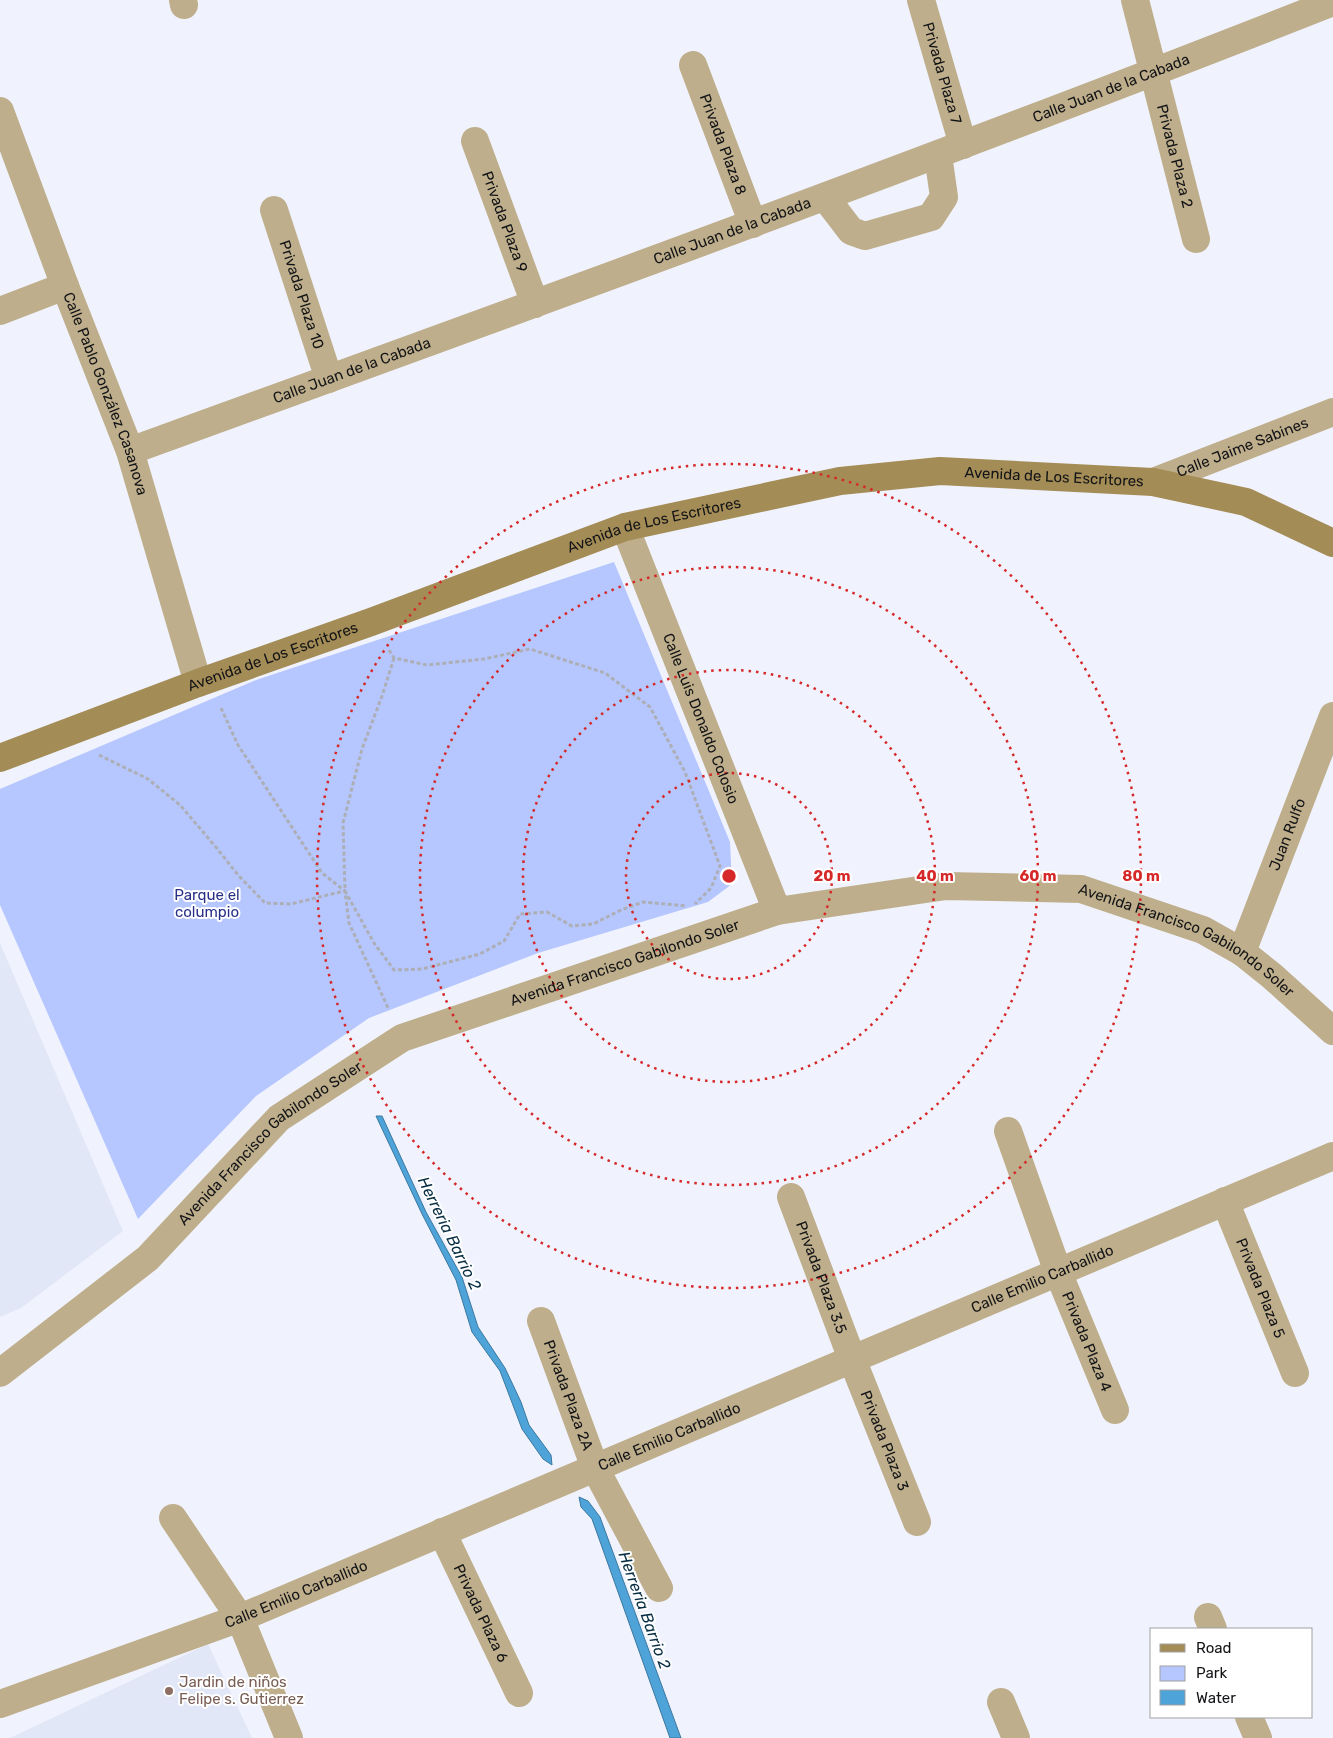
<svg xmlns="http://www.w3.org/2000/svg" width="1333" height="1738" font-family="Rubik,sans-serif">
<rect width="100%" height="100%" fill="#f0f3fd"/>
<!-- built -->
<g fill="#e2e7f7">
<polygon points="0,943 123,1231 21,1308 0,1317"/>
<polygon points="208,1644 252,1738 10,1738"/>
</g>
<!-- green -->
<polygon fill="#b6c6fe" points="614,562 730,842 732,884 708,902 538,953 369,1018 256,1096 138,1219 0,905 0,789 256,680"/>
<!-- water -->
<g fill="#4ea3d9" stroke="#3c789f">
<polygon points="376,1116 382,1116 426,1212 462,1277 478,1327 505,1368 521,1402 529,1425 551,1455 552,1465 543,1459 522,1429 500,1371 472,1332 456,1280 422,1214"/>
<polygon points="579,1497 588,1501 600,1517 681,1738 670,1738 592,1519 581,1507"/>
</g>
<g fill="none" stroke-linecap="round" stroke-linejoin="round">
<!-- path -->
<g stroke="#adafb7" stroke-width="3" stroke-dasharray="4 2.5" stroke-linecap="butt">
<polyline points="389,650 394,658 427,665 484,659 530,649 605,673 650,707 685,772 720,866 711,888 695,904"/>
<polyline points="394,658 382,696 362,749 343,823 345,891 374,943 394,970 422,969 480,954 504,941 520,914 547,912 572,926 593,924 621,910 643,902 687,906"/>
<polyline points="221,708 238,745 322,873 345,891 349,923 389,1010"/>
<polyline points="99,755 148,779 180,805 215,846 238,875 265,903 291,904 344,891"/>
</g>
<!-- street -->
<g stroke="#beae8b" stroke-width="28">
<polyline points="183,0 184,5"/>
<path id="s1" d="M921 0 963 145"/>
<path id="s2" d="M1135 0 1196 239"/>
<path id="s3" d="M693 65 753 224"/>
<path id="s4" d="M0 111 65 286 130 451 198 683"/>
<path id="s5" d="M475 141 535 304"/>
<polyline points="825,197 851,231 865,236 931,217 944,197 938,155"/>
<path id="s6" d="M274 210 329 379"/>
<polyline points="0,311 65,286"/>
<path id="s7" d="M130 451C532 305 935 159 1333 2"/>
<path id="s8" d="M1153 482 1333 412"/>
<path id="s9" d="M625 527 777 911"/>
<path id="s10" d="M1242 952 1333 716"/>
<path id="s11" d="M1008 1131 1058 1272 1115 1410"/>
<path id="s12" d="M791 1197 852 1359 917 1522"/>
<path id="s13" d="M1225 1201 1295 1373"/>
<path id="s14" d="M541 1321 595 1468 659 1588"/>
<path id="s15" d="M0 1373 148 1258 279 1118 402 1038 777 911 946 886 1081 889 1203 930 1242 952 1272 976 1333 1031"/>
<polyline points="173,1518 240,1618 289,1738"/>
<path id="s16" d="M442 1532 519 1693"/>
<polyline points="1208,1617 1213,1629"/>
<polyline points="1001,1702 1016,1738"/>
<path id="s17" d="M0 1704 240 1618 1333 1156"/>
<polyline points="1249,1717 1258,1738"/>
</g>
<!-- secondary -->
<path stroke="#a48c56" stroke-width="28" id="s18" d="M0 758 198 683 371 622 625 527 840 481 940 471 1153 482 1246 502 1333 543"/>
</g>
<!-- distance rings -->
<g fill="none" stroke="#d62828" stroke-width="2.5" stroke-dasharray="2.5 5">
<circle cx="729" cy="876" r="103"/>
<circle cx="729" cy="876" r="206"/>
<circle cx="729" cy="876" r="309"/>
<circle cx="729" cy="876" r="412"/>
</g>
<!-- markers -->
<circle fill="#8d6e63" stroke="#fff" stroke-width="2" cx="169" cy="1691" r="5"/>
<g text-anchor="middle" stroke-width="4" stroke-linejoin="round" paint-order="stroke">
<!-- street labels -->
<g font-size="15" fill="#131417" stroke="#fff">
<text dy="5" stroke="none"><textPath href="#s1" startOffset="76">Privada Plaza 7</textPath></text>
<text dy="5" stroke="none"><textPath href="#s7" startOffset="1046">Calle Juan de la Cabada</textPath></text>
<text dy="5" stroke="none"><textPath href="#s3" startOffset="85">Privada Plaza 8</textPath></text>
<text dy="5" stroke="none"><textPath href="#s2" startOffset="161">Privada Plaza 2</textPath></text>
<text dy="5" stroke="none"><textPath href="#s5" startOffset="86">Privada Plaza 9</textPath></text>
<text dy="5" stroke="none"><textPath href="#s7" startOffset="641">Calle Juan de la Cabada</textPath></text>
<text dy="5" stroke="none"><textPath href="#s6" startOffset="89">Privada Plaza 10</textPath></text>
<text dy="5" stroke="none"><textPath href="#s7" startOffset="236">Calle Juan de la Cabada</textPath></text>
<text dy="5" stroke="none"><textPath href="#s4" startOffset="302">Calle Pablo González Casanova</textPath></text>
<text dy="5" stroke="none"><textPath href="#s8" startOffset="96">Calle Jaime Sabines</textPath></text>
<text dy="5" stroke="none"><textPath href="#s18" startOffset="1101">Avenida de Los Escritores</textPath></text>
<text dy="5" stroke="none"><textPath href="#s18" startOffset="695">Avenida de Los Escritores</textPath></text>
<text dy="5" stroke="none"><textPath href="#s18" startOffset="291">Avenida de Los Escritores</textPath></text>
<text dy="5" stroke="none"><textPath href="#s9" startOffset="206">Calle Luis Donaldo Colosio</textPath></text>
<text dy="5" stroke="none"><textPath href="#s10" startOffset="126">Juan Rulfo</textPath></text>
<text dy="5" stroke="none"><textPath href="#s15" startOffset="1346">Avenida Francisco Gabilondo Soler</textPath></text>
<text dy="5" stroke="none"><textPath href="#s15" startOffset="761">Avenida Francisco Gabilondo Soler</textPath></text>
<text dy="5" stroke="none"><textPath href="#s15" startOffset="356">Avenida Francisco Gabilondo Soler</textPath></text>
<text dy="5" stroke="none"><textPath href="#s12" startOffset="86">Privada Plaza 3.5</textPath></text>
<text dy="5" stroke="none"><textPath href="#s17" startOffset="1126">Calle Emilio Carballido</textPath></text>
<text dy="5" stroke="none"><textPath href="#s13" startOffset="94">Privada Plaza 5</textPath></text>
<text dy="5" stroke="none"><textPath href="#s11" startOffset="225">Privada Plaza 4</textPath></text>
<text dy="5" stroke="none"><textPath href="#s14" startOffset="79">Privada Plaza 2A</textPath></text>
<text dy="5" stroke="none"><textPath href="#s17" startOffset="721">Calle Emilio Carballido</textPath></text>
<text dy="5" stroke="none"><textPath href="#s12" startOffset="261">Privada Plaza 3</textPath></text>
<text dy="5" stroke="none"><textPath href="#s17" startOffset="316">Calle Emilio Carballido</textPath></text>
<text dy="5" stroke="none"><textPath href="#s16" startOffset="90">Privada Plaza 6</textPath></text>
</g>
<!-- park labels -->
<g font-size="15" fill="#283087" stroke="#fff">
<text x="207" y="900">Parque el<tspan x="207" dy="17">columpio</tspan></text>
</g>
<!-- education labels -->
<g font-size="15" fill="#785e54" stroke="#fff" text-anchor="start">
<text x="179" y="1687">Jardin de niños<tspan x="179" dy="17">Felipe s. Gutierrez</tspan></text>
</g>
<!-- water labels -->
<g font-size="16" font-style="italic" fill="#082e44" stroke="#fff">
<text transform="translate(450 1233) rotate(64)" y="6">Herreria Barrio 2</text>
<text transform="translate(645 1610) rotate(70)" y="6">Herreria Barrio 2</text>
</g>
</g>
<circle cx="729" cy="876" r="8" fill="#d62828" stroke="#fff" stroke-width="2.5"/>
<g font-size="15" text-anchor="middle" font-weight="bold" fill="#d62828" stroke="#fff" stroke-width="4" stroke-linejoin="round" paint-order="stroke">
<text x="832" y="881">20 m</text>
<text x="935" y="881">40 m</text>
<text x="1038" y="881">60 m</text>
<text x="1141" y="881">80 m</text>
</g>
<!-- legend -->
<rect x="1150" y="1628" width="162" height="90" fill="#ffffff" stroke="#a1a1a2"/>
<rect x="1160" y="1644" width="25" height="8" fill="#a48c56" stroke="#a1a1a2"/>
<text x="1196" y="1653" font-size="15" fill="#131417">Road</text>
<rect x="1160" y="1666" width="25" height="15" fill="#b6c6fe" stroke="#a1a1a2"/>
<text x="1196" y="1678" font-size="15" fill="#131417">Park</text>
<rect x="1160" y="1690" width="25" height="15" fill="#4ea3d9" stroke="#a1a1a2"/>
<text x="1196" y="1703" font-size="15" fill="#131417">Water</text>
</svg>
